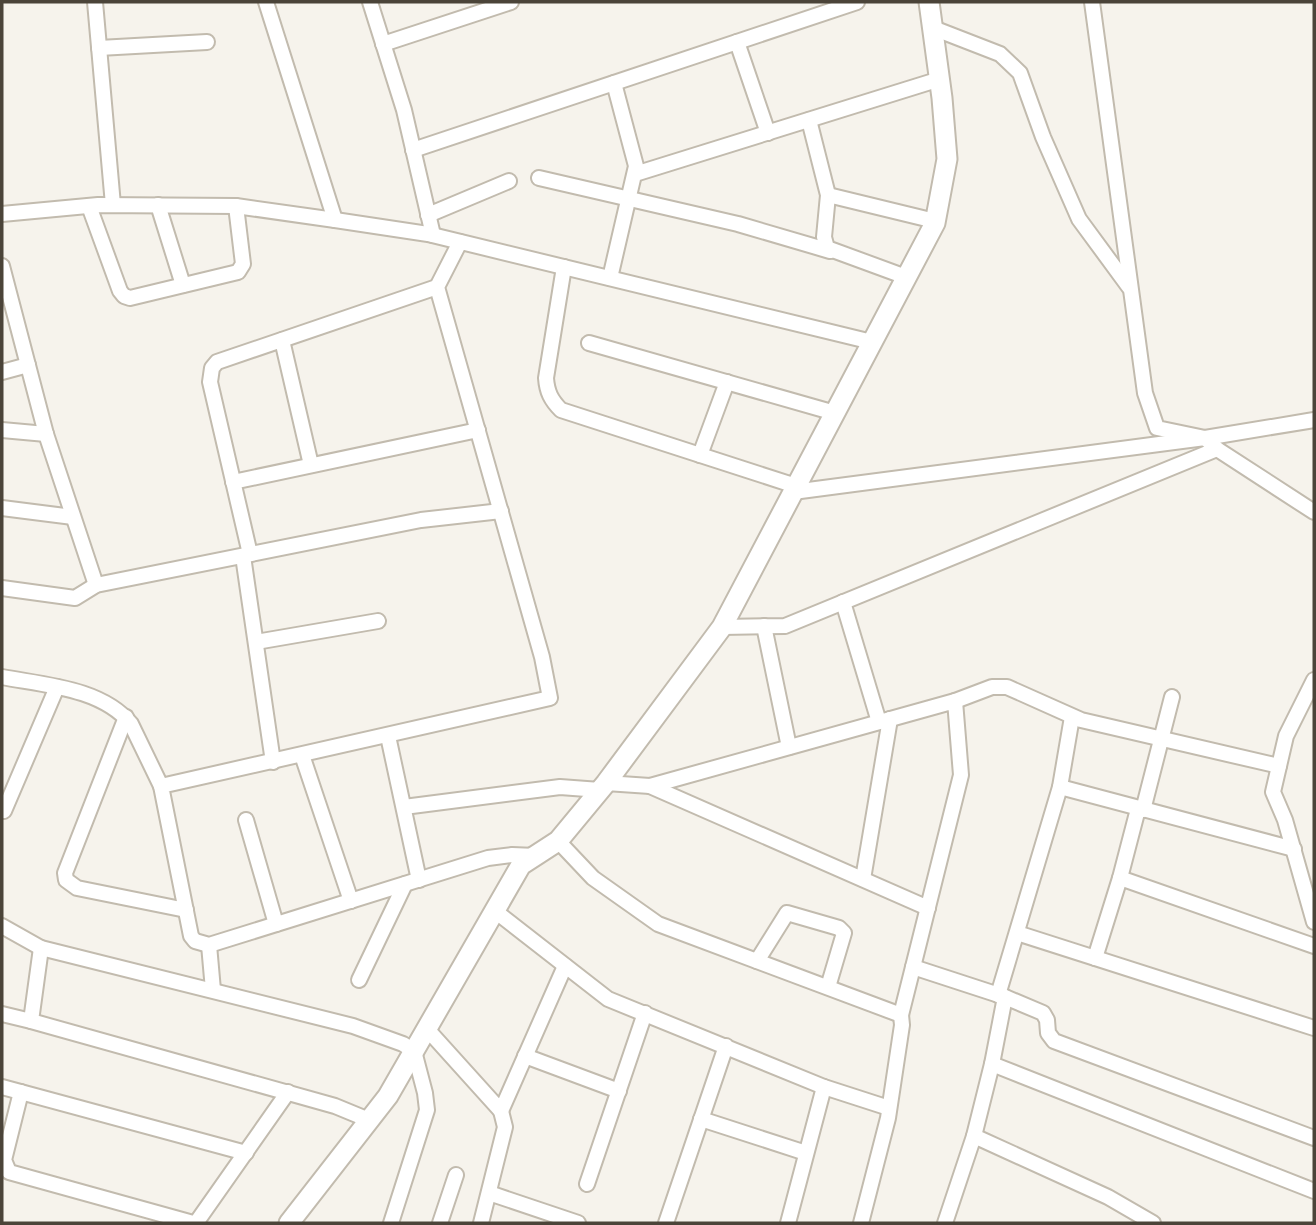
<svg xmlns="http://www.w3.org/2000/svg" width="1316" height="1225" font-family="'Asap Condensed',sans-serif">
<rect width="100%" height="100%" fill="#f6f3ec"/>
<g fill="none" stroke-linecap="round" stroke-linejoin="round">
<defs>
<g id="minor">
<polyline points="95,2 113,205"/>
<polyline points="266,2 335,220"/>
<polyline points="370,2 404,110 433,235"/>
<polyline points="1092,2 1145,393 1157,428 1205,438 1217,449 1314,512"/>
<polyline points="933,28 1000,54 1020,73 1043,137 1079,219 1129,287"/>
<polyline points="737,42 768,133"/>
<polyline points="383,44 511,2"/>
<polyline points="99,48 207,42"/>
<polyline points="809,120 828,195 824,237 827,248 906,277"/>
<polyline points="413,150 857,2"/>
<polyline points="635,174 940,79"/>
<polyline points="539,178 738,224 830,251"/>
<polyline points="828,195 935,221"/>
<polyline points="158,205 183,285"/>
<polyline points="89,206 120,291 124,296 130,298 238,272 243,264 236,206"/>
<polyline points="2,214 98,205 236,206 335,220 428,234 872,342"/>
<polyline points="428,215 509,181"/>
<polyline points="460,242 437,287 542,657 550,698 161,786 191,936 195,941 209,945 488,858 512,855 536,856"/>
<polyline points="2,266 46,434 96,585"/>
<path d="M564 267 546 378C547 392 551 400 561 410L796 486"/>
<polyline points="610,278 636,166 614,83"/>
<polyline points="282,340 311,465"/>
<polyline points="589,343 835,413"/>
<polyline points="2,372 28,365"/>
<polyline points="2,430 46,434"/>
<polyline points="700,455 727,382"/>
<polyline points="233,482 478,430"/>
<polyline points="793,492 1205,438 1314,420"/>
<polyline points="2,508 73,517"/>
<polyline points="250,554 210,382 212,368 217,362 437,287"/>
<polyline points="243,556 273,762"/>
<polyline points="2,588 75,598 96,585 421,520 501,511"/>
<polyline points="843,602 879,722"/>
<polyline points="764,626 789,747"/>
<polyline points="722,627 785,626 1217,449"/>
<polyline points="256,642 378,621"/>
<path d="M2 677C44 685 102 688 131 724L161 786"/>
<polyline points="1314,680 1286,736 1273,792 1285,820 1314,922"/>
<polyline points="955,701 992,687 1007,687 1081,720 1279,766"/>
<polyline points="126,717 65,873 66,880 77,888 186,910"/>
<polyline points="388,736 419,880"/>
<polyline points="302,755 351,901"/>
<polyline points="650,786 928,908"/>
<polyline points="1060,787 1072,717"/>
<polyline points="404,807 560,787 600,790"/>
<polyline points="1138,809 1120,878 1314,946"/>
<polyline points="1143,810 1172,697"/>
<polyline points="4,811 57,687"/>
<polyline points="246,820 276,924"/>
<polyline points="558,841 593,878 658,924 901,1015 961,775 955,701 650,786 606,783"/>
<polyline points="863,879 890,719"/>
<polyline points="495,911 608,999 824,1087 889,1108"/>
<polyline points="2,926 41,948"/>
<polyline points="1017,933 1314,1028"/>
<polyline points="209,945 213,990"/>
<polyline points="1095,958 1120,878"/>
<polyline points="757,961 787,913 839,928 844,933 828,987"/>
<polyline points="913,967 1005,997 1043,1013 1047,1020 1048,1033 1054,1041 1314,1138"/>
<polyline points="359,980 405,884"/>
<polyline points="998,995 1060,787 1294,849"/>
<polyline points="1005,997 992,1064 1314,1191"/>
<polyline points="2,1014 31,1021"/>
<polyline points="427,1029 501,1111 565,966"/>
<polyline points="525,1056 619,1091"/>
<polyline points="2,1087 246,1153"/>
<polyline points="21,1092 4,1160 9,1172 193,1223"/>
<polyline points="701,1119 806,1153"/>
<polyline points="369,1120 335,1106 31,1021 41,948 353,1026 403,1044 414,1051 425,1093 427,1110 391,1223"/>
<polyline points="974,1136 992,1064"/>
<polyline points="587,1184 645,1013"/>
<polyline points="489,1193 578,1223"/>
<polyline points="196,1223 288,1092"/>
<polyline points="440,1223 456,1175"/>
<polyline points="481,1223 505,1127 501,1111"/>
<polyline points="666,1223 726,1046"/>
<polyline points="788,1223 824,1087"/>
<polyline points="861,1223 888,1118 902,1025 901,1015"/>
<polyline points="945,1223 974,1136 1108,1197 1153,1223"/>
</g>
<polyline id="tertiary" points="289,1223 388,1096 521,865 558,841 606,783 722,627 935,223 947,159 942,98 929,2"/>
</defs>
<!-- minor casing -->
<use href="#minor" stroke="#c2bbae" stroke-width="18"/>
<!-- tertiary casing -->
<use href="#tertiary" stroke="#c2bbae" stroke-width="23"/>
<!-- minor -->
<use href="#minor" stroke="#fff" stroke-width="14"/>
<!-- tertiary -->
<use href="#tertiary" stroke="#fff" stroke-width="19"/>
</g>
<!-- border -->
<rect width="1316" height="1225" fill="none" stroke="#4b4439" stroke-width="7"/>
</svg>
